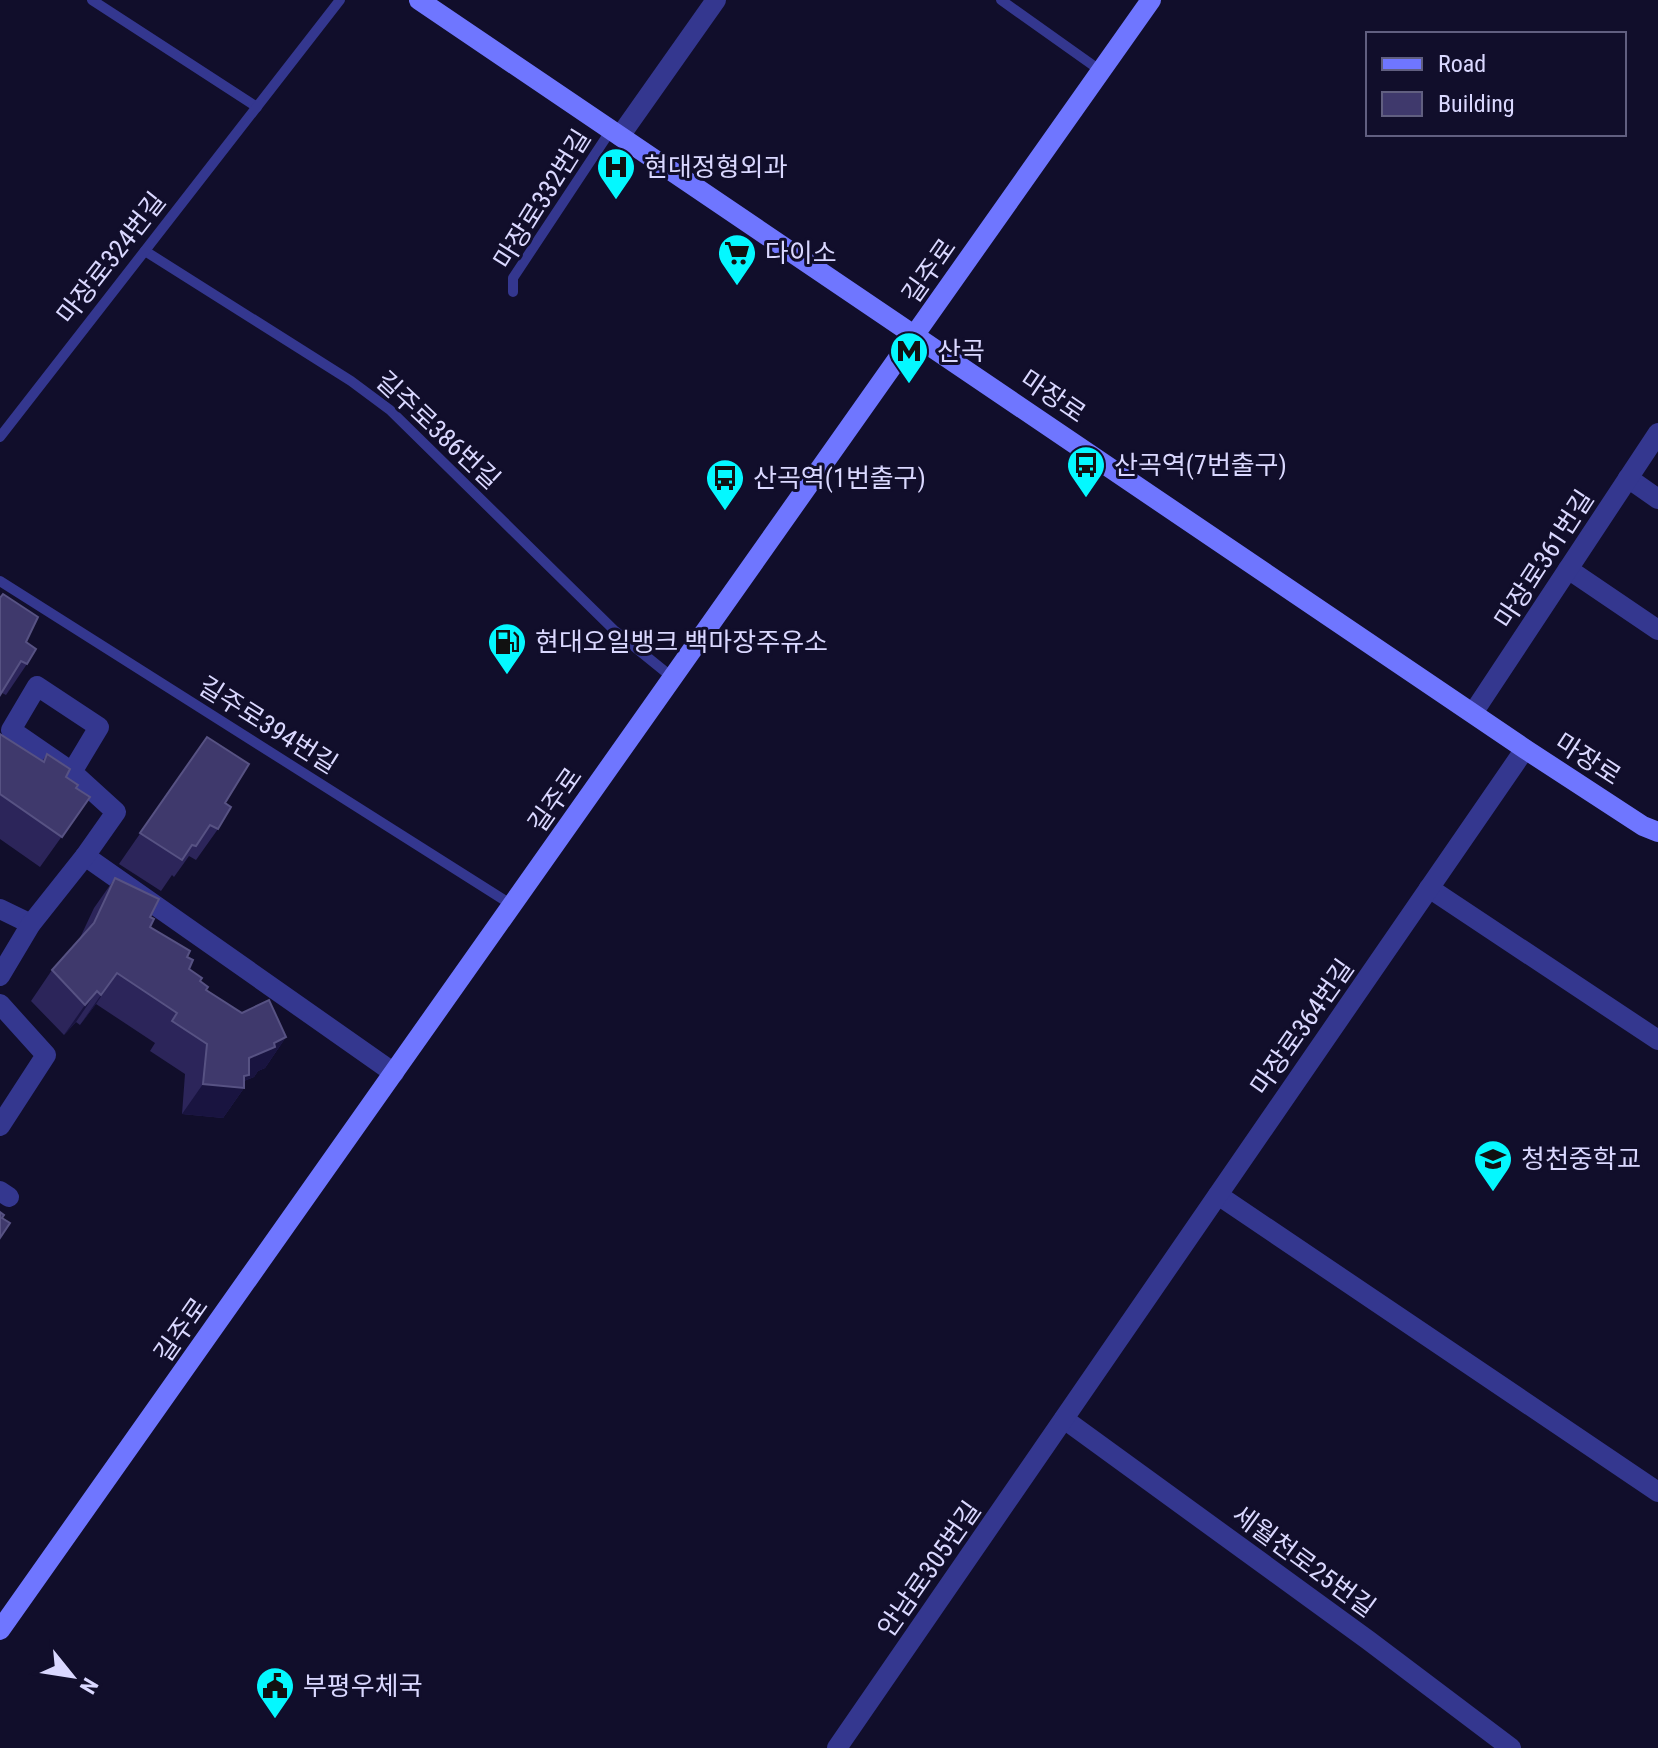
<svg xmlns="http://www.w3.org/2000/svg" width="1658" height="1748" font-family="'Roboto Condensed','Noto Sans KR',sans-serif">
<rect width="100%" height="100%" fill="#110e2b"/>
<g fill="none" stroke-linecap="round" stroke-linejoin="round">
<!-- service -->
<g stroke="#34378f" stroke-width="10">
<polyline points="92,0 257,107"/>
<polyline points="1001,0 1101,71"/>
<polyline points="145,251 351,381 390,410 615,631 673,678"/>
<polyline points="513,292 513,278 611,130"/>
<polyline points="0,437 340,0"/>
<polyline points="0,581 512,905"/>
</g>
<!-- minor -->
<g stroke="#34378f" stroke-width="20">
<polyline points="620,136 716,0"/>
<polyline points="1628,478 1658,499"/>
<polyline points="1568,569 1658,630"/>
<polyline points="1473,713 1658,433"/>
<polyline points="85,856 394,1073"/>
<polyline points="1429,888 1658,1040"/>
<polyline points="0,909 31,924"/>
<polyline points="0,976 31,924 85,856 116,812 72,772 11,730 37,686 99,727 72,772"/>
<polyline points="0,1004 46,1055 0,1126"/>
<polyline points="0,1191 9,1197"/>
<polyline points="1218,1195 1658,1492"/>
<polyline points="1064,1419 1368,1640 1511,1748"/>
<polyline points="837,1748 1525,749"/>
</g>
<!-- secondary -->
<g stroke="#6f76ff" stroke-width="20">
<polyline points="419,0 1525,749 1643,826 1658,832"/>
<polyline points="0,1630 1151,0"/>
</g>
</g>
<!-- wall -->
<g fill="#2c255a">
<polygon points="26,642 27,664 6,695 2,693"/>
<polygon points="0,734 42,761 47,754 76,788 90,797 40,867 0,839"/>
<polygon points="207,737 225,803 218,829 196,860 189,856 174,877 172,875 161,891 119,864"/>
<polygon points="115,878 150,917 150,927 187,957 189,969 207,990 242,1013 286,1037 265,1068 258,1071 254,1077 244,1081 244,1088 223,1118 182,1114 185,1074 150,1051 155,1043 96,1004 80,1025 76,1022 64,1035 31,1001 52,970 79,940 94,908"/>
</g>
<!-- shaded-wall -->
<g fill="#191440">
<polygon points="117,973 96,1004 80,1025 101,995"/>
<polygon points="97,991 76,1022 64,1035 85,1005"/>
<polygon points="286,1037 265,1068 258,1071 254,1077 244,1081 244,1088 223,1118 182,1114 203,1084"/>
</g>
<!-- building -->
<g fill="#3f396c" stroke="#575283" stroke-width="2">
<polygon points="3,594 38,617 26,642 36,649 27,664 21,661 0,695 0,598"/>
<polygon points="0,734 44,762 47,754 70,769 66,777 78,785 76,788 90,797 62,837 0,794"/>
<polygon points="207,737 249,764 225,803 231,807 218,829 210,825 196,846 192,845 182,860 140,833"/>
<polygon points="115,878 159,899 150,917 154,919 150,927 190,951 187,957 193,960 189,969 202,978 200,981 208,987 206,990 242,1013 269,1000 286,1037 274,1043 275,1047 249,1058 249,1075 244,1076 244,1088 203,1084 207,1044 172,1021 177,1013 117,973 101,995 97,991 85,1005 52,970 94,923"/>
<polygon points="0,1212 4,1215 2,1218 10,1223 0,1238"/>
</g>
<!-- icons -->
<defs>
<symbol id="hospital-pin" viewBox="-11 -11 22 30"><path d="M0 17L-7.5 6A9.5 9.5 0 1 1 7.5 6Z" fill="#04f8ff" stroke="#110e2b"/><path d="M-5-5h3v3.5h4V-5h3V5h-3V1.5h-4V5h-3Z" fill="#111"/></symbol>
<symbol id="supermarket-pin" viewBox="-11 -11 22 30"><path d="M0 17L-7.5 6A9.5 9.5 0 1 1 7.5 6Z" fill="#04f8ff" stroke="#110e2b"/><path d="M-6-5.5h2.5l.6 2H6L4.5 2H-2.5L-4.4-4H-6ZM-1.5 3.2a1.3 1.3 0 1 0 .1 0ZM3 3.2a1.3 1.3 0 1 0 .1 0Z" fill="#111"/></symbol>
<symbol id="metro-pin" viewBox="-11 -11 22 30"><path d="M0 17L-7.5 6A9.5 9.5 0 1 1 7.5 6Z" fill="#04f8ff" stroke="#110e2b"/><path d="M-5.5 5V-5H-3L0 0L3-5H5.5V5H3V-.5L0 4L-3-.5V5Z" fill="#111"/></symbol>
<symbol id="bus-pin" viewBox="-11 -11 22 30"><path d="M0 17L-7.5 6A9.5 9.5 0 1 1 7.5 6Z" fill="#04f8ff" stroke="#110e2b"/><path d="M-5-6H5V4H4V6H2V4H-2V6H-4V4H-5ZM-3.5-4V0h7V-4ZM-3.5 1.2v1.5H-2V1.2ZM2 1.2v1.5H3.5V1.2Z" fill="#111"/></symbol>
<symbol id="fuel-pin" viewBox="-11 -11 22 30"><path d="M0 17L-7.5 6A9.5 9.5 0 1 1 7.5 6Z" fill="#04f8ff" stroke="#110e2b"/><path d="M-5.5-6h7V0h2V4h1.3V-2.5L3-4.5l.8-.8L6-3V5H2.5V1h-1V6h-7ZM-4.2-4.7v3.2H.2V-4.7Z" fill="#111"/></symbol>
<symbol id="school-pin" viewBox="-11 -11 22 30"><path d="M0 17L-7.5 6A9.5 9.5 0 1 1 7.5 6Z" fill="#04f8ff" stroke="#110e2b"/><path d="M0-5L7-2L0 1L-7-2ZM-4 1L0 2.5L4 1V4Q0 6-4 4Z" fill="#111"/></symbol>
<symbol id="civic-pin" viewBox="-11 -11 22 30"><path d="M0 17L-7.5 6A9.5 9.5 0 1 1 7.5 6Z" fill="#04f8ff" stroke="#110e2b"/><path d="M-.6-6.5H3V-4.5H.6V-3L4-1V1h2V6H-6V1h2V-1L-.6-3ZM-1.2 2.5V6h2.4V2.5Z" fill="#111"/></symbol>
</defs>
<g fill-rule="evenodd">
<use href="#hospital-pin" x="594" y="145" width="44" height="60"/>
<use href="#supermarket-pin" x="715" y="231" width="44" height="60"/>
<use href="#metro-pin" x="887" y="329" width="44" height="60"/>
<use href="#bus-pin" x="1064" y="443" width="44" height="60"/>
<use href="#bus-pin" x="703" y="456" width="44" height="60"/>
<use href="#fuel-pin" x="485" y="620" width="44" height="60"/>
<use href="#school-pin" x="1471" y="1137" width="44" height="60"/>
<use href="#civic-pin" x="253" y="1664" width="44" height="60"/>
</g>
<g text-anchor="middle" stroke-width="6" stroke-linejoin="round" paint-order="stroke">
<!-- poi labels -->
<g font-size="26" fill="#dad8ff" stroke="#110e2b" text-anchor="start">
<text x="644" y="176">현대정형외과</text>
<text x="765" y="262">다이소</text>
<text x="937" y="360">산곡</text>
<text x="1114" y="474">산곡역(7번출구)</text>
<text x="753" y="487">산곡역(1번출구)</text>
<text x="535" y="651">현대오일뱅크 백마장주유소</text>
<text x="1521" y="1168">청천중학교</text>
<text x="303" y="1695">부평우체국</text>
</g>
<!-- street labels -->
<g font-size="26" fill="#dad8ff" stroke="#110e2b">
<text transform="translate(542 199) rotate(-58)" y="9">마장로332번길</text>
<text transform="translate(111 258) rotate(-52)" y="9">마장로324번길</text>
<text transform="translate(929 271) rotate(-55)" y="9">길주로</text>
<text transform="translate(1053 396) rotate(34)" y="9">마장로</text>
<text transform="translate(438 430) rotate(43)" y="9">길주로386번길</text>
<text transform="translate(1544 559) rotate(-57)" y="9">마장로361번길</text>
<text transform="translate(268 725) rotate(32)" y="9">길주로394번길</text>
<text transform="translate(1588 759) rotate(33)" y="9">마장로</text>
<text transform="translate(555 800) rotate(-55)" y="9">길주로</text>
<text transform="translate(1302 1027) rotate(-55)" y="9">마장로364번길</text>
<text transform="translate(181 1330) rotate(-55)" y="9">길주로</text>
<text transform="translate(1304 1561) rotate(36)" y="9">세월천로25번길</text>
<text transform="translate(929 1569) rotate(-55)" y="9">안남로305번길</text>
</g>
</g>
<!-- legend -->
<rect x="1366" y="32" width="260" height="104" fill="#110e2b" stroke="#615f80" stroke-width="2"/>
<rect x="1382" y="58" width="40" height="12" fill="#6f76ff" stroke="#615f80" stroke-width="2"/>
<text x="1438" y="72" font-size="24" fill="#dad8ff">Road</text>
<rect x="1382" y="92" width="40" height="24" fill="#3f396c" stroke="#615f80" stroke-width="2"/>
<text x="1438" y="112" font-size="24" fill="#dad8ff">Building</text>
<!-- north arrow -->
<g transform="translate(72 1676) rotate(120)" stroke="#110e2b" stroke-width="6" paint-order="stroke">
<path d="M0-6L14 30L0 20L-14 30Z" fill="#dad8ff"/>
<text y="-12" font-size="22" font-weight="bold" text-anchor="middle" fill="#dad8ff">N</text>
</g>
</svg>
